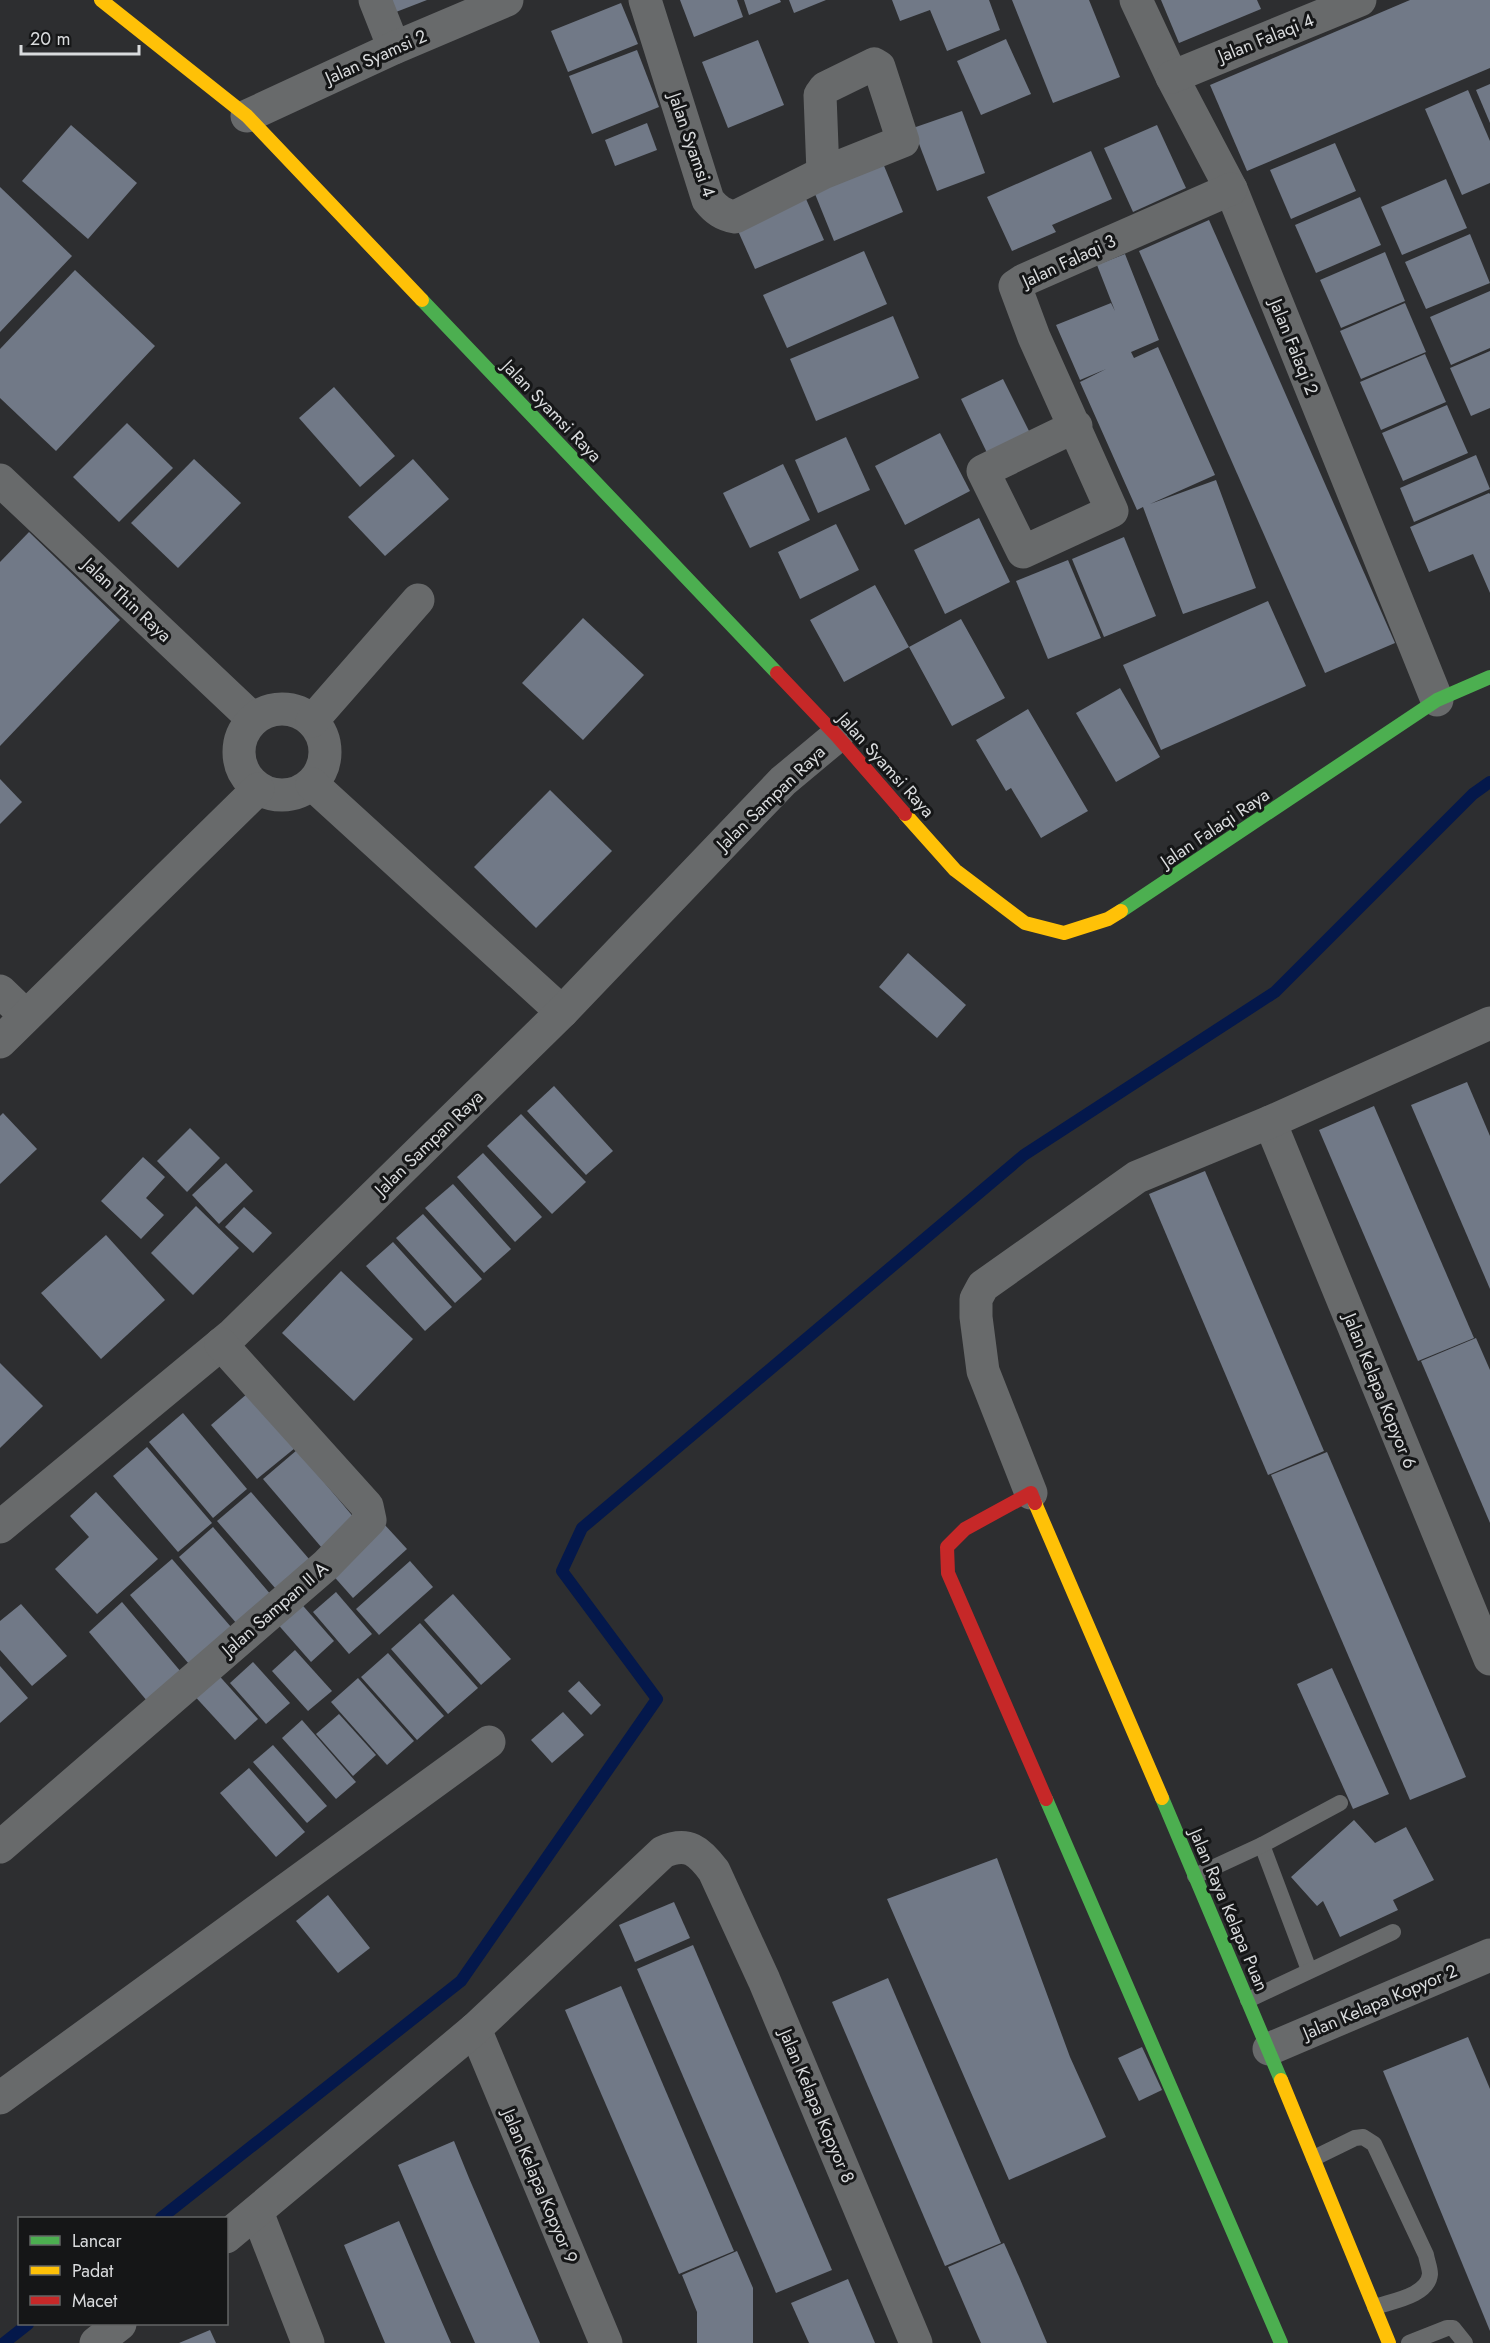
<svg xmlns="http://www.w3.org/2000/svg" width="1490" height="2343" font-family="Jost,sans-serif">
<rect width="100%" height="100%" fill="#2d2e30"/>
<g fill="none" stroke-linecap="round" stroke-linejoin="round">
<!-- stream -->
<g stroke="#04184b" stroke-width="12">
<polyline points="161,2218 461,1981 657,1699 562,1571 582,1528 1024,1155 1275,992 1473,794 1490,782"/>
<polyline points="4,2343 28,2324"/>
</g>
</g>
<!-- building -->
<g fill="#717987">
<polygon points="392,0 427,0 396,12"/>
<polygon points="680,0 737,0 743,17 694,37"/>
<polygon points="744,0 780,0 781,2 749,15"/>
<polygon points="789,0 826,0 794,13"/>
<polygon points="892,0 989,0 1000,30 947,51 930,10 900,21"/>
<polygon points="1012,0 1089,0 1120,77 1053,103"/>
<polygon points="1161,0 1257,0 1261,9 1179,43"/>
<polygon points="1410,0 1490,0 1490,68 1247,171 1210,85"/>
<polygon points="621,3 638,44 568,72 551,31"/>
<polygon points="1006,39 1031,94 981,115 957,61"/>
<polygon points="758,40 784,105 728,128 702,62"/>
<polygon points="637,50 659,107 592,134 569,76"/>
<polygon points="1490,84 1490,123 1476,90"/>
<polygon points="1468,90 1490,141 1490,183 1462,195 1425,109"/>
<polygon points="962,111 985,173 937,191 913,128"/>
<polygon points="647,123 657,150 615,166 605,140"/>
<polygon points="71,125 137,183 88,239 22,181"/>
<polygon points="1157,125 1186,188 1133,212 1104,148"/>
<polygon points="1335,143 1356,191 1291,219 1270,170"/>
<polygon points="1091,151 1112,199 1052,225 1056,232 1012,251 987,197"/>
<polygon points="880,156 903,212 834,241 811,184"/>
<polygon points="1446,179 1467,228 1402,255 1381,207"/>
<polygon points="0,187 72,256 0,332"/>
<polygon points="803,192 824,240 755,269 734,222"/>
<polygon points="1360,197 1381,245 1316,273 1295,225"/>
<polygon points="1209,220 1395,643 1325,673 1139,251"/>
<polygon points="1470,234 1490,283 1426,309 1405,262"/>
<polygon points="864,251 887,304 787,348 763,295"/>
<polygon points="1385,252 1405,301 1341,328 1320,280"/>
<polygon points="1125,254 1159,340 1131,352 1134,358 1158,347 1215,475 1150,504 1216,480 1256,588 1183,614 1143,507 1137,510 1080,382 1106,369 1080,380 1056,325 1111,303 1115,311 1097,265"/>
<polygon points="75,270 155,346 56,451 0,398 0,349"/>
<polygon points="1490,291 1490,348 1451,365 1430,317"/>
<polygon points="1405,303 1426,352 1361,379 1340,331"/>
<polygon points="893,316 919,378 816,421 790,359"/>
<polygon points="1490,351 1490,408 1471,416 1450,368"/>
<polygon points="1425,354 1446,402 1381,430 1360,382"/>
<polygon points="1003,379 1033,439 990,459 961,399"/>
<polygon points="334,387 395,456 360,487 299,418"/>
<polygon points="1447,405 1468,453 1403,481 1382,433"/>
<polygon points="127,423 173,468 119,522 73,477"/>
<polygon points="940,433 970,491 905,525 875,466"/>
<polygon points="846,437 870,490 818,513 795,460"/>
<polygon points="1476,455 1490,489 1414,522 1400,488"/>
<polygon points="194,459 241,503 178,568 131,523"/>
<polygon points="413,459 449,499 385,556 348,517"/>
<polygon points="783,464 810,520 750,548 723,493"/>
<polygon points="1489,493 1490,494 1490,593 1473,554 1429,572 1410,527"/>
<polygon points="979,518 1010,582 945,614 914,550"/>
<polygon points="836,524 859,570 800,599 778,552"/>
<polygon points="29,532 120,620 0,746 0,562"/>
<polygon points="1124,537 1156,616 1104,637 1072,559"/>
<polygon points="1068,560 1101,638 1048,659 1016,581"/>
<polygon points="875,585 909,647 961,619 1005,698 952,726 909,647 844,682 810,620"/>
<polygon points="1268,601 1306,686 1161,750 1123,665"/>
<polygon points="583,618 644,675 583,740 522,683"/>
<polygon points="1120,688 1160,757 1116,782 1076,713"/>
<polygon points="1028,709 1088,811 1041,838 1011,788 1006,791 976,740"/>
<polygon points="0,779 22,802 0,824"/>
<polygon points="550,790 612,851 536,928 474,867"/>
<polygon points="908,953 966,1005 937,1038 879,987"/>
<polygon points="1467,1082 1490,1136 1490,1289 1411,1105"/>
<polygon points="554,1086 613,1151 586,1175 527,1111"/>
<polygon points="1374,1106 1474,1338 1418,1361 1319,1130"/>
<polygon points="3,1113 37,1149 0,1184 0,1116"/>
<polygon points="521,1114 586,1182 552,1214 487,1146"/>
<polygon points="190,1128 220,1158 187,1192 157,1161"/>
<polygon points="483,1153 542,1217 515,1242 457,1177"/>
<polygon points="143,1157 165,1177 146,1198 164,1215 141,1239 101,1201"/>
<polygon points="226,1163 253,1191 219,1224 192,1195"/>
<polygon points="1205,1171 1324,1451 1268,1475 1149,1194"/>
<polygon points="453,1184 511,1249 484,1273 425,1208"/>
<polygon points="196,1206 239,1248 193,1295 151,1253"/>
<polygon points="244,1207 272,1233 253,1253 225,1227"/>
<polygon points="423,1214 482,1279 455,1303 396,1238"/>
<polygon points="106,1235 165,1300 101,1359 41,1293"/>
<polygon points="393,1242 452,1307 425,1331 366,1266"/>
<polygon points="341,1271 413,1339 354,1401 282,1333"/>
<polygon points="1476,1338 1490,1370 1490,1523 1421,1361"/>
<polygon points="0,1363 43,1406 0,1448"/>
<polygon points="248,1393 295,1448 257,1479 211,1425"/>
<polygon points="183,1413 247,1489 213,1518 149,1442"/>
<polygon points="147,1447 212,1523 178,1552 113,1476"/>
<polygon points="297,1450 361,1526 328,1555 263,1479"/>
<polygon points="1327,1452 1466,1777 1410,1800 1271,1475"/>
<polygon points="96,1492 158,1559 97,1614 55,1569 89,1537 70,1516"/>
<polygon points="251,1492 316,1567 282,1596 217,1521"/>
<polygon points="384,1524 407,1549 353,1598 330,1572"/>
<polygon points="213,1527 278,1603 244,1632 179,1557"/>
<polygon points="172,1559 238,1635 195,1671 130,1595"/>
<polygon points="410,1561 433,1587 379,1635 356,1609"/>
<polygon points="336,1592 372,1634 349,1654 313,1612"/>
<polygon points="453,1594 511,1659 481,1685 424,1620"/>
<polygon points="297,1599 334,1641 311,1662 274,1620"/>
<polygon points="122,1602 187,1679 153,1708 89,1632"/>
<polygon points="21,1604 67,1656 32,1686 0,1650 0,1621"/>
<polygon points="420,1623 478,1688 448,1714 391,1649"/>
<polygon points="295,1650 332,1691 308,1711 272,1671"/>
<polygon points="388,1653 444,1716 417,1740 361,1677"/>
<polygon points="253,1662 290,1703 266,1724 230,1683"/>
<polygon points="0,1666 28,1698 0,1723"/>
<polygon points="1332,1668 1389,1794 1353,1809 1297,1684"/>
<polygon points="214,1670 258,1719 235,1740 190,1691"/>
<polygon points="358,1678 414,1741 387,1765 331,1702"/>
<polygon points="579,1681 601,1705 591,1715 568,1691"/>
<polygon points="563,1712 584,1735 552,1763 531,1740"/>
<polygon points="339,1714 376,1755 353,1776 316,1734"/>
<polygon points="302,1720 356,1782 336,1799 282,1738"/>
<polygon points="273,1745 327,1806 307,1823 253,1762"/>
<polygon points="249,1768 305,1832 276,1857 220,1793"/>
<polygon points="1354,1820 1375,1843 1406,1827 1434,1880 1393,1900 1398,1910 1340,1937 1323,1901 1317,1906 1291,1877"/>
<polygon points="997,1858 1070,2057 1106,2137 1009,2180 887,1899"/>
<polygon points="328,1895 370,1948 338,1973 296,1921"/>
<polygon points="674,1902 690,1938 635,1962 619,1925"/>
<polygon points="693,1945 832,2270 776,2293 637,1969"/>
<polygon points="888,1978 1001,2243 945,2266 832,2002"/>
<polygon points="621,1986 734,2251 679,2274 565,2010"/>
<polygon points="1468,2037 1490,2089 1490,2331 1383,2071"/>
<polygon points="1142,2047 1162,2090 1139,2101 1118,2058"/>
<polygon points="454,2141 469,2178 540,2343 475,2343 438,2259 398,2165"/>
<polygon points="399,2221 441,2320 451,2343 385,2343 344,2245"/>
<polygon points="1004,2243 1020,2279 1047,2343 981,2343 977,2334 948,2267"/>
<polygon points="737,2251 753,2288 753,2343 697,2343 697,2312 682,2275"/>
<polygon points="848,2279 875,2343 809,2343 791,2303"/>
<polygon points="210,2330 216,2343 179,2343"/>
</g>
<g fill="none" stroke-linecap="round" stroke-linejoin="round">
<!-- lane -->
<g stroke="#686a6b" stroke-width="16">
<polyline points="1262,1845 1309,1970"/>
<polyline points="1195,1876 1262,1845 1340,1803"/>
<polyline points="1248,2000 1393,1932"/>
<path d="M1314 2158 1355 2138 1363 2137 1374 2144 1426 2255C1427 2261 1430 2268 1430 2274 1428 2296 1392 2301 1375 2307"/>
<polyline points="1409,2343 1447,2328 1453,2328 1465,2343"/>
</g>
<!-- street -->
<g stroke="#686a6b" stroke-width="33">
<polyline points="375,0 394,48"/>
<path d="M645 0 708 200C716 210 723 215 735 217L823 173 903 141 879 67 874 64 825 88 820 95 823 173"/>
<polyline points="1136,0 1172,77 1231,189 1437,700"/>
<polyline points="1172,77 1360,0"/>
<polyline points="247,116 394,48 507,0"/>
<polyline points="1076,426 983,471 1023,552 1112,511 1034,337 1015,286 1024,280 1231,189"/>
<polyline points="0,480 253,719"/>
<circle cx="282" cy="752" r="43"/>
<polyline points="312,721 418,600"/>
<polyline points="312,784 562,1012"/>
<polyline points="0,991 26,1016"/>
<polyline points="0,1042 258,789"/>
<polyline points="1270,1122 1490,1659"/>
<polyline points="1031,1493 983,1371 976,1317 976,1299 983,1286 1137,1177 1270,1122 1490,1023"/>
<polyline points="0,1527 232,1335 562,1012 783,781 837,736"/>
<polyline points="0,1847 326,1565 370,1520 367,1506 221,1344"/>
<polyline points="475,2029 606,2343"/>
<polyline points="1269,2049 1490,1955"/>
<polyline points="0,2098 489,1742"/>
<polyline points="257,2212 308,2343"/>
<path d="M226 2237 475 2029 663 1852C688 1841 699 1851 714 1871L764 1980 916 2343"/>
<polyline points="96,2343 120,2324"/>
</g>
<!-- fast -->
<g stroke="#4caf50" stroke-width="14">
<polyline points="422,300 777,673"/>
<polyline points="1121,911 1437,700 1490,677"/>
<polyline points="1162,1798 1281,2080"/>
<polyline points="1046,1799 1281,2343"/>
</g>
<!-- slow -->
<g stroke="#ffc107" stroke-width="14">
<polyline points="101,0 247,116 422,300"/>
<polyline points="905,814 955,870 1025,923 1064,933 1108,919 1121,911"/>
<polyline points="1035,1503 1162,1798"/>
<polyline points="1281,2080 1389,2343"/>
</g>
<!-- jam -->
<g stroke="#c62828" stroke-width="14">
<polyline points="777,673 837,736 905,814"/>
<polyline points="1035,1503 1031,1493 965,1529 947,1547 948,1573 1046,1799"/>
</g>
</g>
<g text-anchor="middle" stroke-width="6" stroke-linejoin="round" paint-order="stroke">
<!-- street labels -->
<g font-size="18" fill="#d9dbdd" stroke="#151617">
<text transform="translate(1266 38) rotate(-22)" y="6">Jalan Falaqi 4</text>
<text transform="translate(376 57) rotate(-24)" y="6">Jalan Syamsi 2</text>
<text transform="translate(692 145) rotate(71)" y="6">Jalan Syamsi 4</text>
<text transform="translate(1069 261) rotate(-25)" y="6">Jalan Falaqi 3</text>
<text transform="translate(1294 347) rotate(68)" y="6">Jalan Falaqi 2</text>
<text transform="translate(552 411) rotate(46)" y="6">Jalan Syamsi Raya</text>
<text transform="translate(127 600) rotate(43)" y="6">Jalan Thin Raya</text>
<text transform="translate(886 765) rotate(48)" y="6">Jalan Syamsi Raya</text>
<text transform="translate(771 798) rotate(-44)" y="6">Jalan Sampan Raya</text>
<text transform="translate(1215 828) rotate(-34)" y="6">Jalan Falaqi Raya</text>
<text transform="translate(429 1143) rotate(-44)" y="6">Jalan Sampan Raya</text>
<text transform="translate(1380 1391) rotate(68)" y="6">Jalan Kelapa Kopyor 6</text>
<text transform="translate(275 1609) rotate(-41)" y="6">Jalan Sampan II A</text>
<text transform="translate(1229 1910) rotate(67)" y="6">Jalan Raya Kelapa Puan</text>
<text transform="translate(1380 2002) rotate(-23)" y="6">Jalan Kelapa Kopyor 2</text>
<text transform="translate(817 2106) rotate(67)" y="6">Jalan Kelapa Kopyor 8</text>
<text transform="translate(540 2186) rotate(67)" y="6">Jalan Kelapa Kopyor 9</text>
</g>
</g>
<!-- legend -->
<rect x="18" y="2217" width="210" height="108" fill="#151617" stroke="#636566" stroke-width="1.5"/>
<rect x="30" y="2236" width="30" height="9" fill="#4caf50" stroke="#636566" stroke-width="1.5"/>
<text x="72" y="2247" font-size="18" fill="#d9dbdd">Lancar</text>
<rect x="30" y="2266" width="30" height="9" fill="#ffc107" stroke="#636566" stroke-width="1.5"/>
<text x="72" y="2277" font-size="18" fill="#d9dbdd">Padat</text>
<rect x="30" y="2296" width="30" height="9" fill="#c62828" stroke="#636566" stroke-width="1.5"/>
<text x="72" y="2307" font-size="18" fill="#d9dbdd">Macet</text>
<!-- scale -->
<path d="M21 45v9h118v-9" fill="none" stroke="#d9dbdd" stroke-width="3"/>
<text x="30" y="45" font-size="18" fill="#d9dbdd" stroke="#151617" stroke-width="4.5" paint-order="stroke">20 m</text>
</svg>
